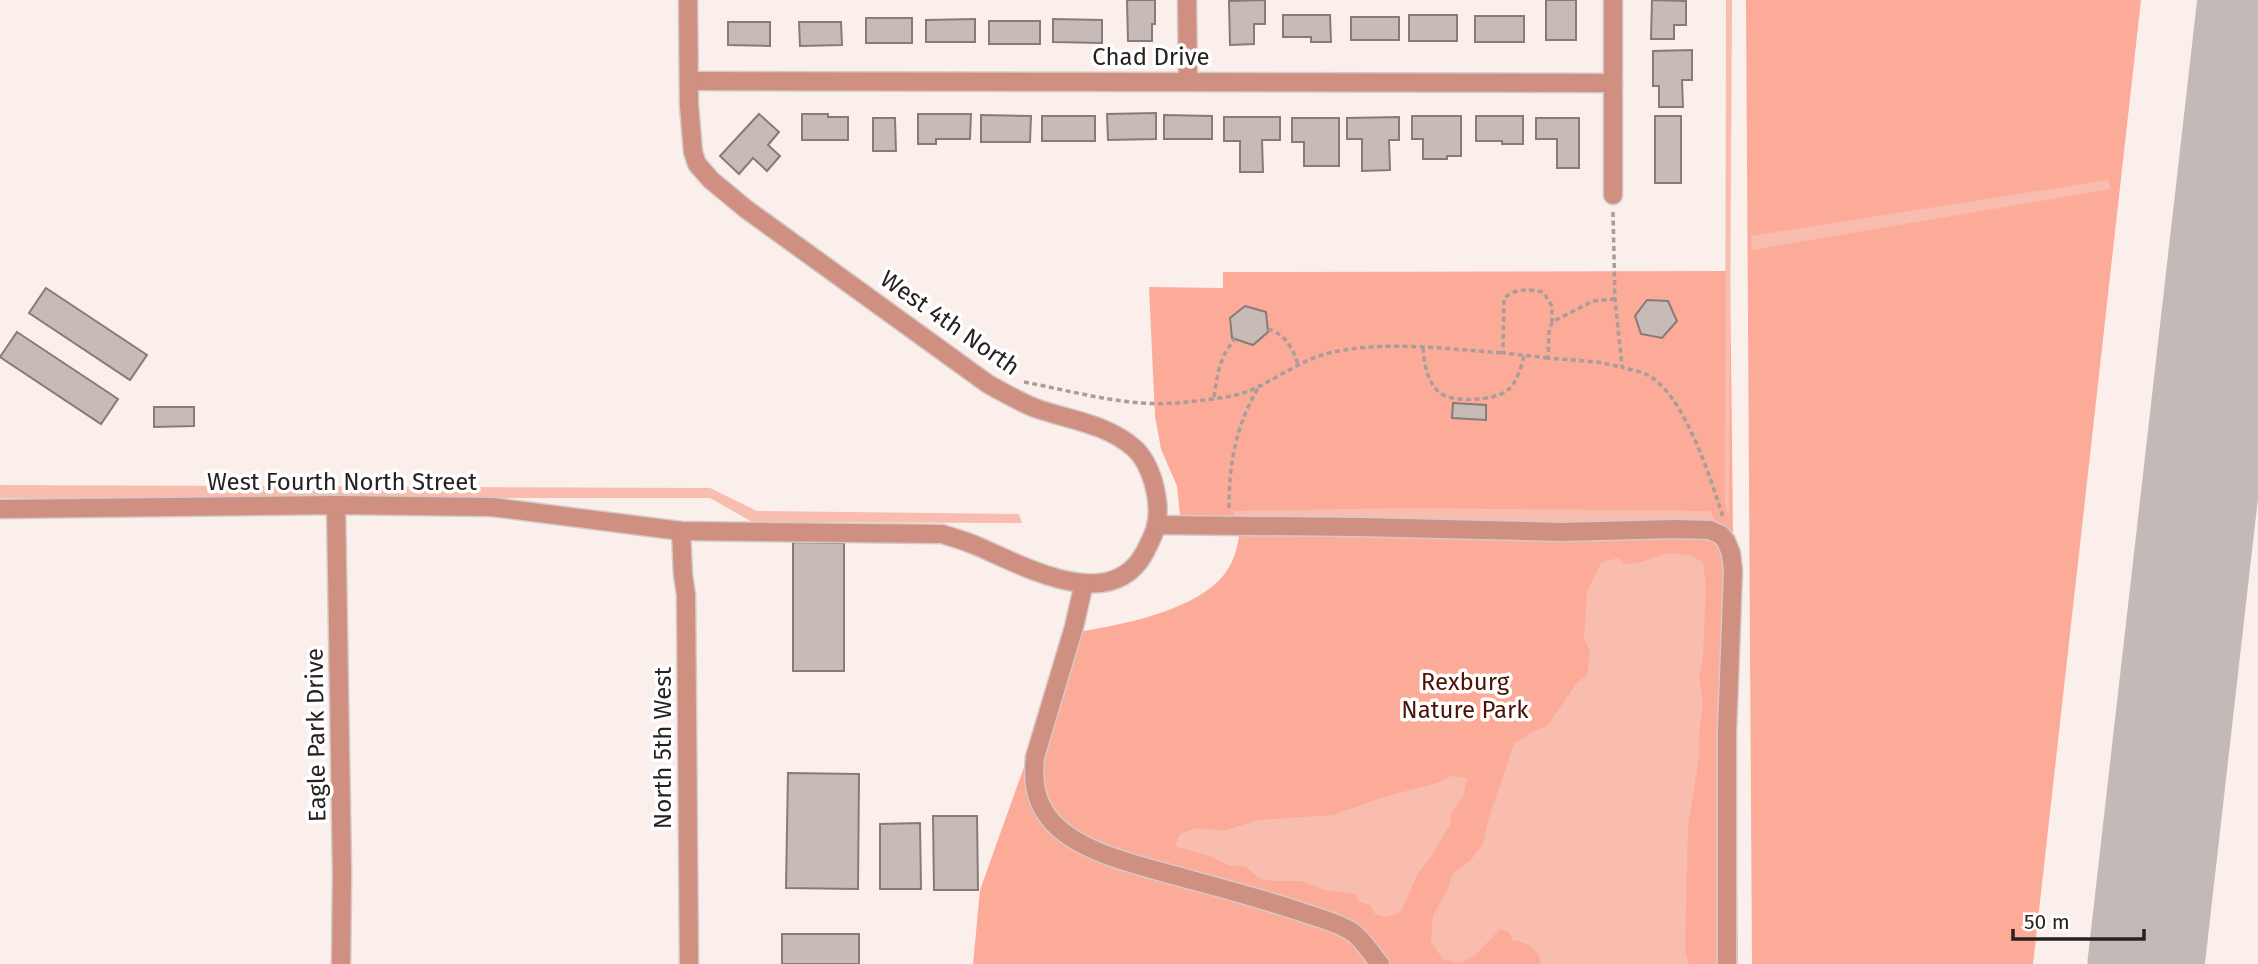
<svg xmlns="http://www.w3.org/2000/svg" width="2258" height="964" font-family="'Fira Sans',sans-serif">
<rect width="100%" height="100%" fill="#fbefec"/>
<!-- green -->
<g fill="#fcab98">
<polygon points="1746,0 2141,0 2033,964 1752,964"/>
<path d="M1730 271 1738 964H973L980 890 1072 633C1117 626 1199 611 1226 572 1236 558 1239 541 1240 525L1181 526 1177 486 1161 449 1155 416 1149 287 1223 288V272Z"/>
</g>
<!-- water -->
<g fill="#f9bdaf">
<polygon points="1726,0 1732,0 1729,517 1725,503"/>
<polygon points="2108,180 2111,189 1752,250 1751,236"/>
<polygon points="0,485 710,488 757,511 1019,514 1022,523 752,522 710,498 0,498"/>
<polygon points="1409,508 1710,511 1715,521 1234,521 1234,511"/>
<polygon points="1667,553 1689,555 1703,562 1706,586 1703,658 1699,677 1703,701 1699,735 1699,757 1688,827 1685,949 1689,964 1540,964 1540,956 1529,945 1516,940 1513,941 1510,933 1500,929 1475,955 1460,963 1443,959 1431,942 1433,915 1446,894 1453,873 1471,860 1483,844 1489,817 1514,744 1532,732 1547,726 1577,683 1587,675 1590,653 1584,637 1587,592 1601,563 1618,558 1624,564 1642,562"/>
<polygon points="1450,776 1467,778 1463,797 1452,811 1450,825 1429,859 1418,873 1400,913 1386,917 1375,914 1370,905 1359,902 1356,894 1325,890 1301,881 1273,881 1260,879 1245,866 1230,866 1212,857 1175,846 1180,834 1197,828 1223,831 1258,820 1333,815 1381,798 1440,782"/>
</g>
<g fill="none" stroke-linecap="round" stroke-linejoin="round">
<!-- taxiway -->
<g stroke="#c3b9b6" stroke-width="47">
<path d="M2228 244C2231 267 2240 283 2258 297"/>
<path d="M2215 360C2222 336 2234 318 2258 309"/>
</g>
<!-- runway -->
<polyline stroke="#c3b9b6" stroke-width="117" points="2146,964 2256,0"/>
</g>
<!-- building -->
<g fill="#c7bbb8" stroke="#867b79" stroke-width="2">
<polygon points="1127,0 1155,0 1155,24 1152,24 1152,41 1128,41"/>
<polygon points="1265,0 1265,24 1254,24 1254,44 1230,45 1229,1"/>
<rect x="1546" y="0" width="30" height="40"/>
<polygon points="1652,0 1686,1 1686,25 1674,25 1674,39 1651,39"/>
<polygon points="1283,15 1330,15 1331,42 1311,42 1311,37 1283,37"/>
<rect x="1409" y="15" width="48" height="26"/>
<rect x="1475" y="16" width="49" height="26"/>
<rect x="1351" y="17" width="48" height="23"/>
<rect x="866" y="18" width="46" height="25"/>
<polygon points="975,19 975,42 926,42 926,20"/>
<polygon points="1053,19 1102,20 1102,43 1053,42"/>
<rect x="989" y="21" width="51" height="23"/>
<polygon points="728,22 770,22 770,46 728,45"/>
<polygon points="799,22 841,22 842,45 800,46"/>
<polygon points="1692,50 1692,80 1682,80 1683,107 1659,107 1659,86 1653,86 1653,51"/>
<polygon points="1156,113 1156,139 1108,140 1107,114"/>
<polygon points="759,114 779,132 768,145 780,156 767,171 753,158 739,174 720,156"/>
<polygon points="802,114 828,114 828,117 848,117 848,140 802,140"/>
<polygon points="918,114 971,114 970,139 936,139 936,144 918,144"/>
<polygon points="981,115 1031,116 1030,142 981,142"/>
<polygon points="1164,115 1212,116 1212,139 1164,139"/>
<rect x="1042" y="116" width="53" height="25"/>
<polygon points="1412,116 1461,116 1461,156 1447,156 1447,159 1423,159 1423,139 1412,139"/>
<polygon points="1476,116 1523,116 1523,144 1502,144 1502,141 1476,141"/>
<rect x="1655" y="116" width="26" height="67"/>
<polygon points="1224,117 1280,117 1280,140 1262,140 1263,172 1240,172 1240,141 1224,141"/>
<polygon points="1399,117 1399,140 1389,140 1390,170 1362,171 1362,139 1347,139 1347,118"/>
<polygon points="873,118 895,118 896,151 873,151"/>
<polygon points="1292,118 1339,118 1339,166 1304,166 1304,142 1292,142"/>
<polygon points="1536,118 1579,118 1579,168 1557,168 1557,139 1536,139"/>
<polygon points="46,288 147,355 130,380 29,313"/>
<polygon points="1647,300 1668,301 1677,321 1662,338 1641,334 1635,316"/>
<polygon points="1245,306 1266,312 1268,332 1253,345 1232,338 1230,318"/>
<polygon points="17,332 118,399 101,424 0,357"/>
<polygon points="1453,403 1486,405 1486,420 1452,418"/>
<polygon points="154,407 194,407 194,426 154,427"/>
<polygon points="793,542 844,543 844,671 793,671"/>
<polygon points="788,773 859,774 858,889 786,888"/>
<polygon points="933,816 977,816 978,890 934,890"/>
<polygon points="920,823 921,889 880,889 880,824"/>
<rect x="782" y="934" width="77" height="30"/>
</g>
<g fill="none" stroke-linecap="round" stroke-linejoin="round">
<defs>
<g id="minor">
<polyline points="1187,0 1188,81"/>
<polyline points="1613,0 1613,195"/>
<polyline points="689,81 1613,83"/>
<polyline points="336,505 342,874 341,964"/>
<path d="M0 509 336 505 492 507 681 531 942 534C954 538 966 541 977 546 1024 566 1111 616 1145 552 1149 543 1156 532 1157 522 1160 499 1152 464 1134 448 1108 425 1072 420 1041 410 1022 404 1005 393 988 384L746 209 711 180 697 164 693 152 689 105 688 0"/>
<polyline points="1156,525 1359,527 1562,532 1675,529 1710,530 1721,535 1726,541 1731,553 1733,571 1727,732 1727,964"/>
<polyline points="681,531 683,575 686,595 689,964"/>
<path d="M1084 583 1074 627 1035 757C1033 779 1034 799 1049 818 1076 853 1142 866 1184 878 1225 889 1267 900 1307 914 1322 919 1339 923 1352 932 1363 939 1371 954 1380 964"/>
</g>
</defs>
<!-- minor casing -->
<use href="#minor" stroke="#d5cac7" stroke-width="21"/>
<!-- path -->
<g stroke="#a79e9c" stroke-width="3.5" stroke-dasharray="5 3.5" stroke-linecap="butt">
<path d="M1613 212 1615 299 1622 367C1630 370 1641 371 1648 375 1685 396 1710 477 1723 517"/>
<polyline points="1615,299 1593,301 1552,322 1549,332 1548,358 1597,362 1622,367"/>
<path d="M1268 329C1285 334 1293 348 1298 365"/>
<path d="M1423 348C1424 362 1427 383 1440 393 1453 403 1495 401 1508 390 1517 382 1521 367 1524 356"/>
<path d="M1548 358 1503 353 1504 298C1517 288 1528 289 1543 292L1552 306V322"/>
<path d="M1024 382C1077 392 1133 409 1187 402 1204 400 1224 398 1240 394 1269 385 1293 364 1322 355 1377 339 1446 349 1503 353"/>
<path d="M1214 397C1217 375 1220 356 1235 339"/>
<path d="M1229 508C1229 463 1236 424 1260 385"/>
</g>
<!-- minor -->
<use href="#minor" stroke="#cf8f81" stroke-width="18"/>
</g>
<g text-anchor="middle" stroke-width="7" stroke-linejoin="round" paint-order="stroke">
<!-- street labels -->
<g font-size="24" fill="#272221" stroke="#fff">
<text x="1151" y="65">Chad Drive</text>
<text transform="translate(950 323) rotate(35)" y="8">West 4th North</text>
<text x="342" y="490">West Fourth North Street</text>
<text transform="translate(316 735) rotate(-91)" y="8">Eagle Park Drive</text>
<text transform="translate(663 748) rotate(-90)" y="8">North 5th West</text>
</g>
<!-- park labels -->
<g font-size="24" fill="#4c1206" stroke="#fff">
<text x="1465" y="690">Rexburg<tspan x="1465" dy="28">Nature Park</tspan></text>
</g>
</g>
<!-- scale -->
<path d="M2013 929v10h131v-10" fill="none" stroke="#272221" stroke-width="3.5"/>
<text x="2024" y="929" font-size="21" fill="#272221" stroke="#ffffff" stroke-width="5" paint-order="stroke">50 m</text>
</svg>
